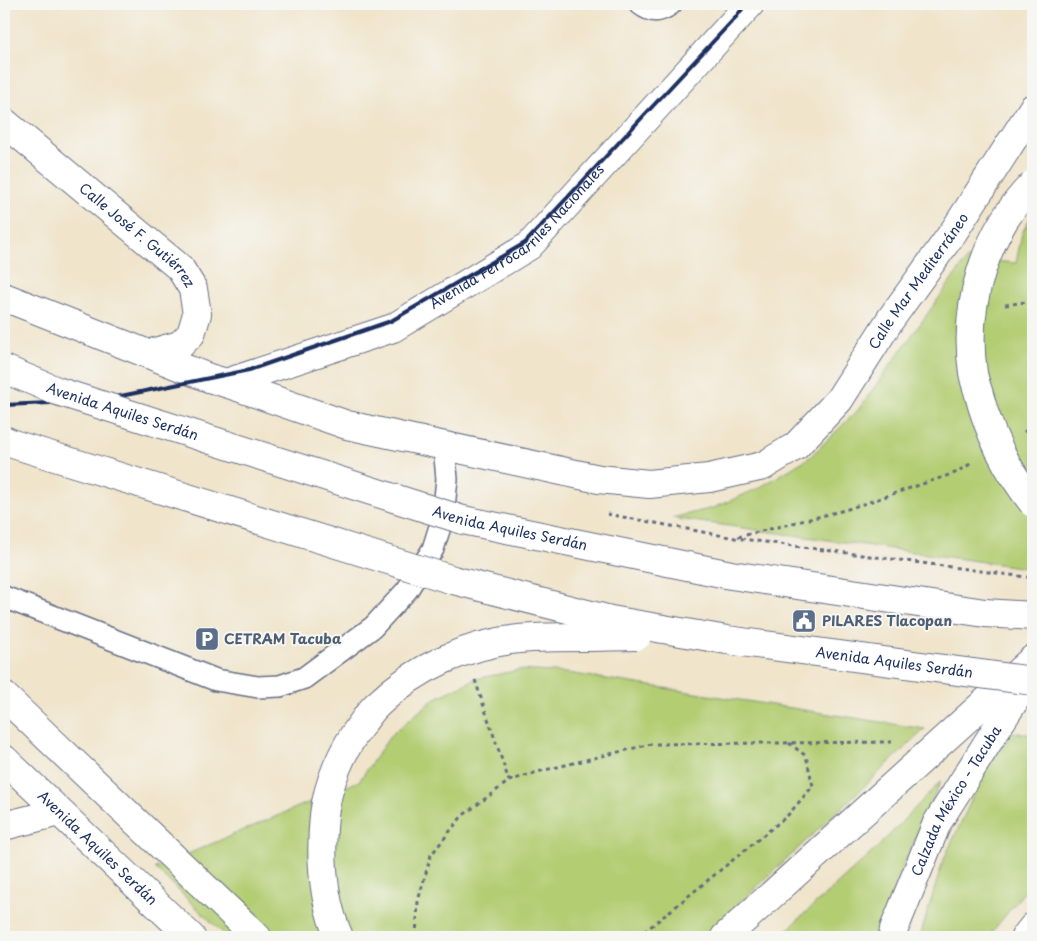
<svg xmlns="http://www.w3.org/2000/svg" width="1037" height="941" font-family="'Playpen Sans',sans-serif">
<rect width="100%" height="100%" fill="#f6f6f2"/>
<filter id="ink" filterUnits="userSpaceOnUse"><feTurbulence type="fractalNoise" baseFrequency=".02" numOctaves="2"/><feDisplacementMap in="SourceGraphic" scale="10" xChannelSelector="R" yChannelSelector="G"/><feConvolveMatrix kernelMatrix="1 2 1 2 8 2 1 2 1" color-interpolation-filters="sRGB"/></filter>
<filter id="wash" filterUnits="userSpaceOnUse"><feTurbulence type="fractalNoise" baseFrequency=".0096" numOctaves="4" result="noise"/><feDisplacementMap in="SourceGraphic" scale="20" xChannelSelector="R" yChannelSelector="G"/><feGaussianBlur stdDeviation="1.12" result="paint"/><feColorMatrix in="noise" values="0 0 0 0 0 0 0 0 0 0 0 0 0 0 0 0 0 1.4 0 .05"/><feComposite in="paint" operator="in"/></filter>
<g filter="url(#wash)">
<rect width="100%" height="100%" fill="#f0e4ca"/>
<!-- green -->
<g fill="#b3cd73" stroke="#677e68">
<polygon points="1033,213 1033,569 672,518 713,508 759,488 810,457 858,410 967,259 1016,263 1022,233"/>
<polygon points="519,670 568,673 925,729 704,937 227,937 155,868 359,781 391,735 434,699 475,679"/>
<polygon points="1012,732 1033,735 1033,881 988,937 920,937 943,861 983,775"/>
<polygon points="941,781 899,875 878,937 779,937 877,848"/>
</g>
</g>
<g filter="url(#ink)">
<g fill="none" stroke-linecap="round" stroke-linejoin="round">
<defs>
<g id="service">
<path d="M640 4C652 13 659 13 671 4"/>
<polyline points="4,597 216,680 258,687 280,686 304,678 373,627 407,590 433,549 443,517 447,479 444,446"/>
</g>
<g id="pedestrian">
<path id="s1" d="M226 383 393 328 529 246 750 4"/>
</g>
<g id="minor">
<path id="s2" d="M4 122 180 268 193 289 197 314 191 334 180 345 148 354"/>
<polyline points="4,826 59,812"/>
</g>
<g id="tertiary">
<polyline points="4,297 209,378 226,383 347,425 599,479 649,484 709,478 763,466 796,446"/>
<path id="s3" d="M4 759 191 937"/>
</g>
<g id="secondary">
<path id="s4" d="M796 446 839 400 890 320 954 231 1033 108"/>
<path id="s5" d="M893 937 894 929 937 823 1000 723 1033 672"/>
</g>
<g id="motorway">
<polyline points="4,696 257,937"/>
<polyline points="725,937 1033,659"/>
<polyline points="1025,937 1033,927"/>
</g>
</defs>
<!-- service casing -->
<use href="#service" stroke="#666e84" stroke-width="24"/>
<!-- pedestrian casing -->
<use href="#pedestrian" stroke="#666e84" stroke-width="30"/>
<!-- minor casing -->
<use href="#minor" stroke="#666e84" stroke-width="30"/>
<!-- tertiary casing -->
<use href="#tertiary" stroke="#666e84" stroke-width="30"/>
<!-- secondary casing -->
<use href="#secondary" stroke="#666e84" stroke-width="30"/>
<!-- motorway casing -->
<use href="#motorway" stroke="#666e84" stroke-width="30"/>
<!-- path -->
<g stroke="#666e84" stroke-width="3" stroke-dasharray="4 4" stroke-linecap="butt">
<polyline points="1005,305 1033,301"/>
<polyline points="1024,432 1033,426"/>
<polyline points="607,514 735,538 1033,578"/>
<polyline points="738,537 845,510 955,473 972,463"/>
<polyline points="475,680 509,781"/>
<polyline points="416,937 418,901 431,855 462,816 509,781 537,772 651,744 894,742"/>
<polyline points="638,937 787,816 813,786 806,756 789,743"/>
</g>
<!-- service -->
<use href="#service" stroke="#fff" stroke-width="21"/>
<!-- pedestrian -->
<use href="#pedestrian" stroke="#fff" stroke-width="28"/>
<!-- minor -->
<use href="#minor" stroke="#fff" stroke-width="28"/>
<!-- tertiary -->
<use href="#tertiary" stroke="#fff" stroke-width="28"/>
<!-- secondary -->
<use href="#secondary" stroke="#fff" stroke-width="28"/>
<!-- motorway -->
<use href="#motorway" stroke="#fff" stroke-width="28"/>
<!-- rail -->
<polyline stroke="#1b2f5e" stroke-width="4" points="4,405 96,401 249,370 391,321 525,243 736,17 746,4"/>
<defs>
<g id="motorway-bridge">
<path d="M1033 184C985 232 963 305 973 373 974 379 976 385 978 391 988 431 1007 470 1033 503"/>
<path id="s6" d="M4 369 57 391 463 520 731 575 985 613 1033 616"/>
<path id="s7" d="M4 440 13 444 453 580 611 620 727 640 1033 681"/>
<path d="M339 937C322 899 320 856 324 815 328 783 342 750 361 725 366 718 371 710 378 704 415 668 468 644 519 639 541 637 562 637 584 637 601 637 619 636 637 636"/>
</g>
</defs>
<!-- motorway-bridge casing -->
<use href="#motorway-bridge" stroke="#666e84" stroke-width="30" stroke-linecap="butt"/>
<!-- motorway-bridge -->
<use href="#motorway-bridge" stroke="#fff" stroke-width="28"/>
</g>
</g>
<!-- icons -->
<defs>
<symbol id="civic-square" viewBox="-11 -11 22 22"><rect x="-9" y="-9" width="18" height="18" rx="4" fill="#5c6f8a" stroke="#f6f6f2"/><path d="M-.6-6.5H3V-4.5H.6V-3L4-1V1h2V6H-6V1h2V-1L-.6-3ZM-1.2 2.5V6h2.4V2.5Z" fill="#fff"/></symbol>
<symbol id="parking-square" viewBox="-11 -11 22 22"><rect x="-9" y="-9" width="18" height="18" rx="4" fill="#5c6f8a" stroke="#f6f6f2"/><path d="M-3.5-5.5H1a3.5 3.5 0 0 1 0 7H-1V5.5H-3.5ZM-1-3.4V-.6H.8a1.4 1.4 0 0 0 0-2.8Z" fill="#fff"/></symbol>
</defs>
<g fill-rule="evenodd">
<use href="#civic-square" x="790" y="607" width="28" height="28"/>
<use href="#parking-square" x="193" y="625" width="28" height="28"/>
</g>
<g text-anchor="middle" stroke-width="4" stroke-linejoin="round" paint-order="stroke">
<!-- street labels -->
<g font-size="14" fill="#1b2f5e" stroke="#f6f6f2">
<text dy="5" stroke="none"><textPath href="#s1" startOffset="331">Avenida Ferrocarriles Nacionales</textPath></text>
<text dy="5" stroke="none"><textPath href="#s2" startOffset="175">Calle José F. Gutiérrez</textPath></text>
<text dy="5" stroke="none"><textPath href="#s4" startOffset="206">Calle Mar Mediterráneo</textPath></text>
<text dy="5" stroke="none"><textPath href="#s6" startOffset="126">Avenida Aquiles Serdán</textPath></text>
<text dy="5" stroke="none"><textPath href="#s6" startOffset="531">Avenida Aquiles Serdán</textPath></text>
<text dy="5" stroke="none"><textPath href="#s7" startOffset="920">Avenida Aquiles Serdán</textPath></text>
<text dy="5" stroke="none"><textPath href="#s5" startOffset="151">Calzada México - Tacuba</textPath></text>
<text dy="5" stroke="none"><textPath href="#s3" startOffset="129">Avenida Aquiles Serdán</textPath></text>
</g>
<!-- service labels -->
<g font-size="14" font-weight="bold" fill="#4e5e75" stroke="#f6f6f2" text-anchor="start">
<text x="822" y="626">PILARES Tlacopan</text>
<text x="224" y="644">CETRAM Tacuba</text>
</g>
</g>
<!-- margin -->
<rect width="1037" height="941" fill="none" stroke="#f6f6f2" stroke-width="20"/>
</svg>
